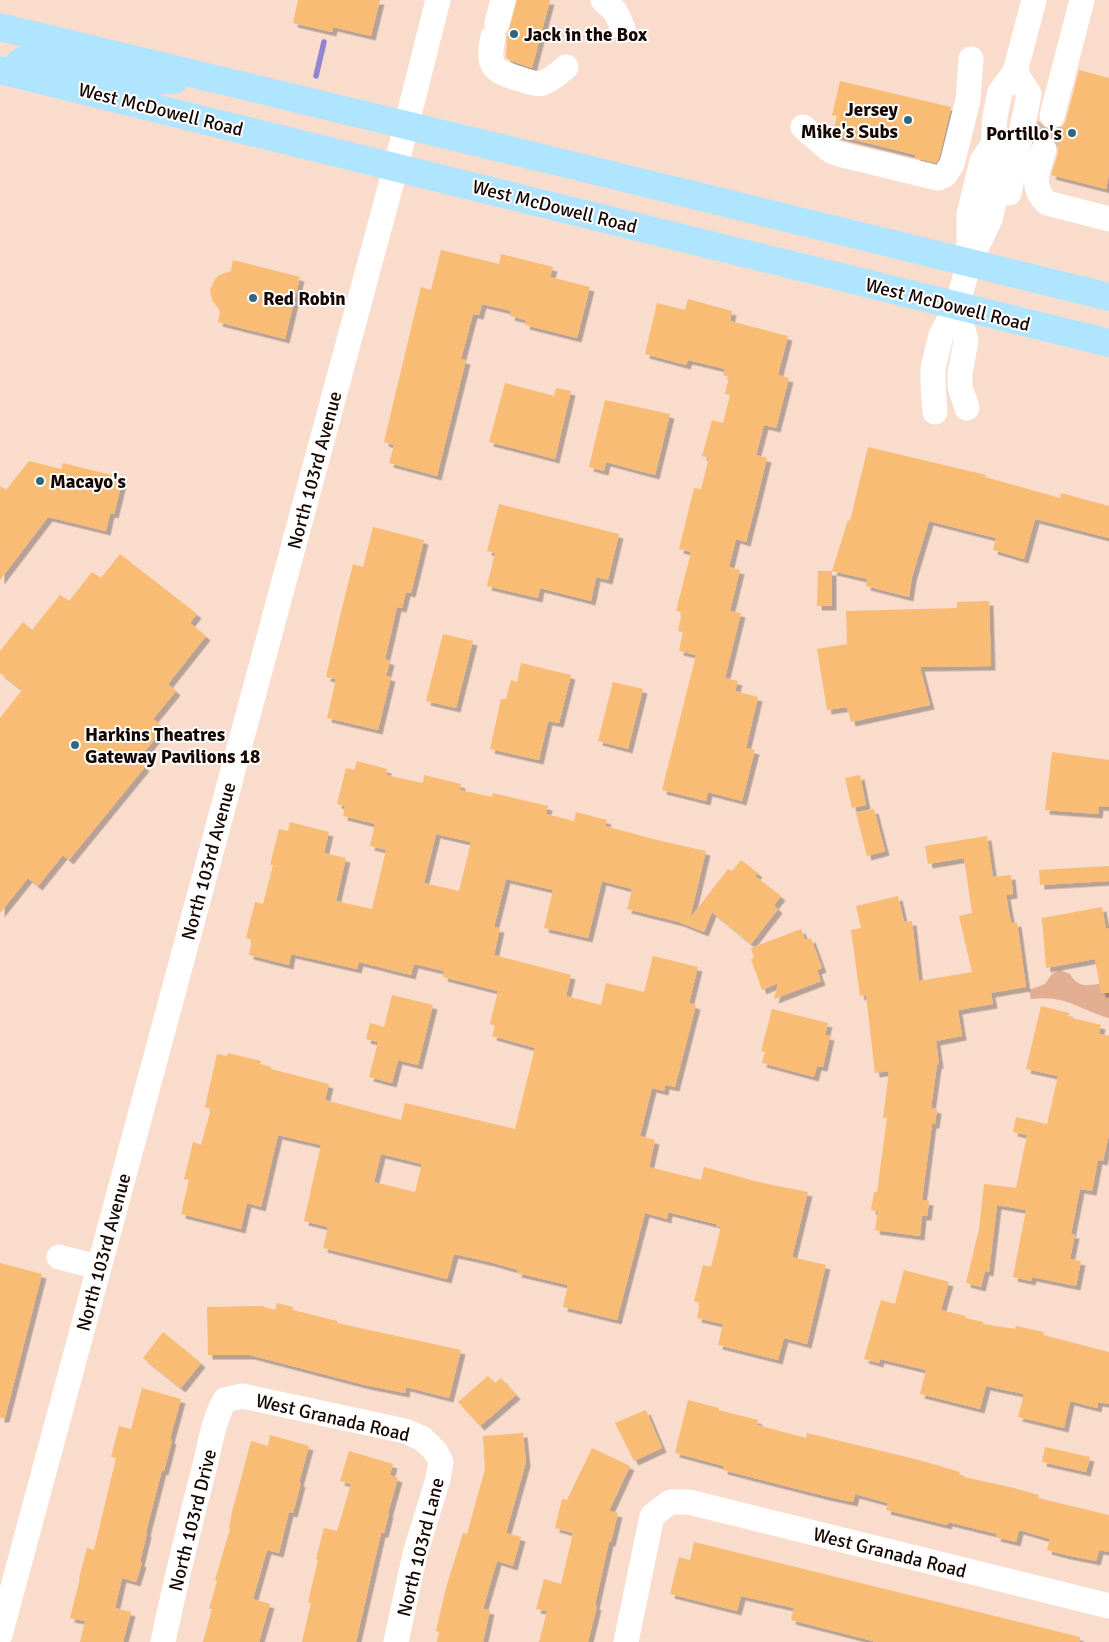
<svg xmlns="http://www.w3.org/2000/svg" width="1109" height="1642" font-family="Signika,sans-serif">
<defs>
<filter id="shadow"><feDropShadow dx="4.5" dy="4.5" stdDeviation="0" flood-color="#0004"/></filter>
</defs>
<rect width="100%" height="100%" fill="#f9dccc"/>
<!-- green -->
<path fill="#e2ae91" d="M1060 970 1070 974C1078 990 1095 986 1109 980V1018C1076 1009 1069 995 1031 999L1029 990 1045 984 1052 974Z"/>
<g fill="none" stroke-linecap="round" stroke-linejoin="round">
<!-- stream -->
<polyline stroke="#9184d1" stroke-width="5.5" points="316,76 324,42"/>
</g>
<!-- building -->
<g fill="#f8bc74" fill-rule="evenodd" filter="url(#shadow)">
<polygon points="298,0 380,0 371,36 333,27 332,32 293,23"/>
<polygon points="517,0 550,0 532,68 509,60 506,57 507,37"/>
<polygon points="1079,70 1109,78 1109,174 1106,189 1051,175 1058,153 1058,145 1054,139 1049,135 1041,135 1035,138 1038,120 1042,127 1049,130 1056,130 1063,126 1066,120"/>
<polygon points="840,81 951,107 939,158 936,163 915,158 916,155 835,135 833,133 837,116 832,115"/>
<polygon points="441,250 499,264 501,254 553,267 550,277 590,287 577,338 525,325 526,320 510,316 511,311 482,304 479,315 473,314 461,359 466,360 437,476 389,463 394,445 384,442 421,287 431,290"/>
<polygon points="233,260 300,277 285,339 218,322 220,313 219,309 212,300 210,290 215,279 220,275 231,271"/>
<polygon points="688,299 732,311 730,321 788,336 778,375 789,378 776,428 764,425 756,455 767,458 756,503 746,542 736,539 729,567 740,570 730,611 741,613 725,678 738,681 735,691 758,697 746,748 755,750 742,801 708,792 706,801 662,790 696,655 679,651 683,632 678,631 682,612 676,611 691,552 679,549 694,488 701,489 709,458 702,456 712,420 723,423 730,395 725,394 729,377 723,375 725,369 688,360 686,365 645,354 657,303 685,310"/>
<polygon points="505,383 554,396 556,388 571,391 555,459 489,442"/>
<polygon points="605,400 670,414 655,475 606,462 604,471 589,467"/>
<polygon points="868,447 986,475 985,477 1060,498 1061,493 1109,506 1109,538 1035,519 1024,559 993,550 996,538 929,521 912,577 909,597 866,586 867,579 832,571 848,520 850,521"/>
<polygon points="29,461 61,469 63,463 123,478 114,514 110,513 106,531 48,517 0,580 0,486 6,490"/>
<polygon points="499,504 619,534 608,580 596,577 591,601 540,588 538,598 487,586 495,553 487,551"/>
<polygon points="373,527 424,540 411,593 406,592 402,608 397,607 390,638 385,659 390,661 386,676 391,677 378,730 327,718 336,679 326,677 340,616 353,564 363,567"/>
<polygon points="120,554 197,614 190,623 206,636 168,684 176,691 153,719 164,728 137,761 145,767 69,860 63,855 38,886 28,878 0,913 0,718 22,690 0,673 0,651 23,622 32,630 60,595 69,601 92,572 101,578"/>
<polygon points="818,571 832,571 832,606 817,606"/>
<polygon points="989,601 991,666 920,667 930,705 851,722 847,707 827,710 817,649 847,644 846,611 957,608 957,602"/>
<polygon points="443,634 473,641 456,708 426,701"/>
<polygon points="521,663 571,675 559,723 548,721 539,760 490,749 501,699 506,699 511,680 517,682"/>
<polygon points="613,682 643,689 628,749 598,741"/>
<polygon points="1052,752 1109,760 1109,807 1099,806 1098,814 1045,810"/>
<path d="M357 761 387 769 386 775 423 783 424 775 461 784 460 790 492 797 493 793 548 806 546 814 574 821 576 812 607 820 605 826 657 840 706 851 690 918 728 869 732 871 741 860 758 873 755 876 781 896 774 905 778 909 751 944 712 912 704 932 679 922 627 909 632 889 602 881 588 938 544 928 553 890 506 879 494 927 500 928 494 955 571 975 566 996 601 1005 606 983 644 992 653 956 698 967 689 1003 696 1005 675 1087 665 1085 664 1091 652 1088 640 1136 655 1140 649 1167 701 1180 704 1167 758 1182 808 1192 792 1257 826 1265 807 1344 784 1338 778 1360 718 1345 723 1324 697 1318 700 1303 694 1301 703 1265 711 1267 721 1227 716 1226V1224L668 1212 667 1219 645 1213 617 1320 563 1307 568 1285 517 1273 518 1270 490 1262 454 1254 447 1279 323 1248 328 1227 304 1221 321 1145 278 1135 261 1207 247 1203 241 1229 181 1214 189 1180 184 1179 193 1142 201 1145 211 1109 205 1107 217 1054 227 1056 228 1053 261 1061 260 1064 271 1067V1069L329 1084 325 1100 401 1120 405 1103 515 1129 535 1048 492 1036 495 1026 490 1024 498 991 443 977 444 971 414 964 411 975 359 962 357 969 291 954 289 965 249 955 252 940 246 938 255 902 263 904 273 865H270L279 829 288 831 290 822 329 832 324 853 346 858 336 901 372 909 386 850 370 846 375 824 343 816 345 806 337 804 346 768 354 770ZM436 834 471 842 459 891 424 883ZM381 1154 422 1164 415 1192 374 1182Z"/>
<polygon points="860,775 866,805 852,808 845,778"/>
<polygon points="874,809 885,851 867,856 856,813"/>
<polygon points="987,836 993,877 1011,875 1013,894 1006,895 1011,923 1017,922 1026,987 991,993 993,1004 958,1010 962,1036 936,1041 939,1064 937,1065 931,1108 937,1109 935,1124 932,1124 922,1200 929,1201 927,1216 922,1216 920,1236 875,1230 878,1211 871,1210 874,1192 877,1192 887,1118 883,1118 889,1071 875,1073 866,995 860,996 851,930 861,928 856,906 898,896 904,922 912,921 919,981 972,972 959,916 972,913 964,858 928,864 925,846"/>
<polygon points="1109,866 1109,881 1040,885 1039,870"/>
<polygon points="1102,907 1106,929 1109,928 1109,993 1101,993 1095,959 1046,968 1042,918"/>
<polygon points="801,929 805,940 811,938 822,968 817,970 821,981 774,999 778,983 762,990 751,959 754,958 751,948"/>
<polygon points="392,995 433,1005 418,1065 398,1060 392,1083 369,1077 378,1042 366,1039 370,1023 384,1027"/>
<polygon points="1041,1006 1069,1013 1068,1017 1101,1025 1099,1034 1109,1036 1109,1134 1103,1161 1098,1160 1092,1191 1080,1189 1071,1234 1075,1234 1070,1259 1081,1261 1076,1286 1032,1277 1031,1281 1013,1277 1026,1210 997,1205 989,1272 985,1271 981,1287 966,1283 979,1229 984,1184 1016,1188 1027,1135 1013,1132 1016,1117 1047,1124 1058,1076 1026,1069"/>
<polygon points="772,1009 828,1023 825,1035 830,1036 823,1067 817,1066 814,1077 762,1063 765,1052 761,1051"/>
<polygon points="0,1263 42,1274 5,1418 0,1418"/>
<polygon points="904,1270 949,1282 941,1310 966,1316 965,1318 983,1322 983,1324 1015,1329 1016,1326 1044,1332 1043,1335 1109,1352 1109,1404 1098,1402 1097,1408 1070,1401 1064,1428 1018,1417 1024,1394 986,1386 980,1409 920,1394 926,1370 880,1359 879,1363 864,1359 881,1300 895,1304"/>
<polygon points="277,1303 293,1307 293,1310 337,1321 337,1323 461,1350 449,1398 406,1387 405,1393 365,1385 250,1355 208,1355 207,1307 261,1306 275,1310"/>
<polygon points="163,1332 201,1363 181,1388 143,1358"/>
<polygon points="488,1376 495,1383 501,1378 516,1395 480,1426 458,1402"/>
<polygon points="142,1388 181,1399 170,1439 172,1440 164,1471 162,1470 146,1532 147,1533 140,1562 142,1563 136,1582 122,1578 115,1608 131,1612 123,1642 80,1642 85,1621 70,1618 80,1578 79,1578 87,1548 94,1550 116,1458 111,1457 119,1426 131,1429"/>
<polygon points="688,1400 719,1408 718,1410 758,1420 757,1425 806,1438 807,1433 919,1460 960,1472 959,1476 1010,1487 1039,1495 1038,1498 1109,1515 1109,1552 1099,1550 1096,1561 1066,1555 1047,1550 1050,1539 1019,1530 1016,1542 996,1537 997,1534 948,1522 947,1525 886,1510 888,1503 855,1494 853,1502 825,1496 723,1470 724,1466 675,1453"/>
<polygon points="646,1410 662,1448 634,1461 615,1423"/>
<polygon points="523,1433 526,1462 506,1533 521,1537 513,1566 497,1561 483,1609 490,1610 483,1642 437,1642 439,1632 436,1631 446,1588 463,1533 467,1534 485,1469 483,1436"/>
<polygon points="270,1435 309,1446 299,1482 301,1483 293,1513 289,1512 279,1553 267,1550 253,1599 270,1604 259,1642 203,1642 212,1609 209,1609 217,1581 215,1580 230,1529 229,1528 232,1512 251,1441 268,1446"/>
<polygon points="1045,1447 1090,1457 1086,1472 1042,1462"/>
<polygon points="592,1448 630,1466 609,1511 618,1513 611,1542 609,1542 595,1605 597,1606 588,1642 539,1642 547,1611 536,1609 544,1579 561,1584 573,1533 555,1528 562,1499 567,1500"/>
<polygon points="349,1451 393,1464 390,1475 398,1478 388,1513 389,1513 384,1533 381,1533 356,1642 302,1642 311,1603 308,1602 318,1560 316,1559 324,1528 337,1531 351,1484 340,1481"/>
<polygon points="694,1542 1080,1637 1079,1642 877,1642 791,1620 794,1608 741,1596 737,1611 670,1594 679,1557 690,1560"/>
</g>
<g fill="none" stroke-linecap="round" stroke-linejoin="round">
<!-- minor-tunnel -->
<polyline stroke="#d7bcae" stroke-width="25" stroke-dasharray="25 12" stroke-linecap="butt" points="1044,149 1052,116"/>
<!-- minor -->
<g stroke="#fff" stroke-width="25">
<polyline points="603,0 615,11 623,28"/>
<polyline points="497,23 503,0"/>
<path d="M493 37C487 66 492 71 520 79 527 81 535 85 543 83 552 80 559 73 566 67"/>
<polyline points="1052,116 1082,0"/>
<polyline points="803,127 831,151 839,154 938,178 945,175 952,164 968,100 971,59"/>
<path d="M1044 149C1038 170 1029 186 1047 203L1109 219"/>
<polyline points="1009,193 1029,94 1015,72"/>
<polyline points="969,256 969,214 982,161 993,145"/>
<polyline points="957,306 966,341 960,373 960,387 967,408"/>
<polyline points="935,412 933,385 933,368 941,335 957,306 969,263 990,219 1000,177 998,159 993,145 995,116 1000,92 1015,72 1034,0"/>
<polyline points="59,1257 98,1267"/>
<polyline points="0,1635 396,166 438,0"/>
<path d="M163 1642C175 1584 189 1527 204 1469 210 1446 213 1421 225 1400L242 1396 405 1431 423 1439 436 1452 441 1462 438 1479 415 1554 396 1642"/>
<polyline points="626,1642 652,1516 670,1502 689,1502 1109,1606"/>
</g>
<!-- major -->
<g stroke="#b0e5ff" stroke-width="28">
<polyline points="0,27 567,164 1109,297"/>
<path d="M0 70C370 159 739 253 1109 343"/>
<path d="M11 72C22 59 25 58 42 58L133 81 174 80"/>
</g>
</g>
<!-- markers -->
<g fill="#2f6781" stroke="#fff" stroke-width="2">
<circle cx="514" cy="34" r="5"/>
<circle cx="908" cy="120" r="5"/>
<circle cx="1072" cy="133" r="5"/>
<circle cx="253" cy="298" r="5"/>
<circle cx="40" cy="481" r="5"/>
<circle cx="75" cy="745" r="5"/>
</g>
<g text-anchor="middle" stroke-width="4" stroke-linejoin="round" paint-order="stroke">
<!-- poi labels -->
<g font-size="19" font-weight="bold" fill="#160702" stroke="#fff" text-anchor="start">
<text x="524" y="41">Jack in the Box</text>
<text x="898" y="116" text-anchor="end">Jersey<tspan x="898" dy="22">Mike's Subs</tspan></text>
<text x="1062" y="140" text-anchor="end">Portillo's</text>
<text x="263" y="305">Red Robin</text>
<text x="50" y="488">Macayo's</text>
<text x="85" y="741">Harkins Theatres<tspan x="85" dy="22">Gateway Pavilions 18</tspan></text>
</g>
<!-- street labels -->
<g font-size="19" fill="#160702" stroke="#fff">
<text transform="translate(161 109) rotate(14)" y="7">West McDowell Road</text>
<text transform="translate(555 206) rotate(14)" y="7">West McDowell Road</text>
<text transform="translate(948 304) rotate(14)" y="7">West McDowell Road</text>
<text transform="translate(314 470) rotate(-75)" y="7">North 103rd Avenue</text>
<text transform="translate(208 861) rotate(-75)" y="7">North 103rd Avenue</text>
<text transform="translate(103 1252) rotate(-75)" y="7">North 103rd Avenue</text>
<text transform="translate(333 1417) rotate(13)" y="7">West Granada Road</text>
<text transform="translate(192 1520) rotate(-76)" y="7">North 103rd Drive</text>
<text transform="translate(420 1547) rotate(-76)" y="7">North 103rd Lane</text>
<text transform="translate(890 1552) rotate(14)" y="7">West Granada Road</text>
</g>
</g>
</svg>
